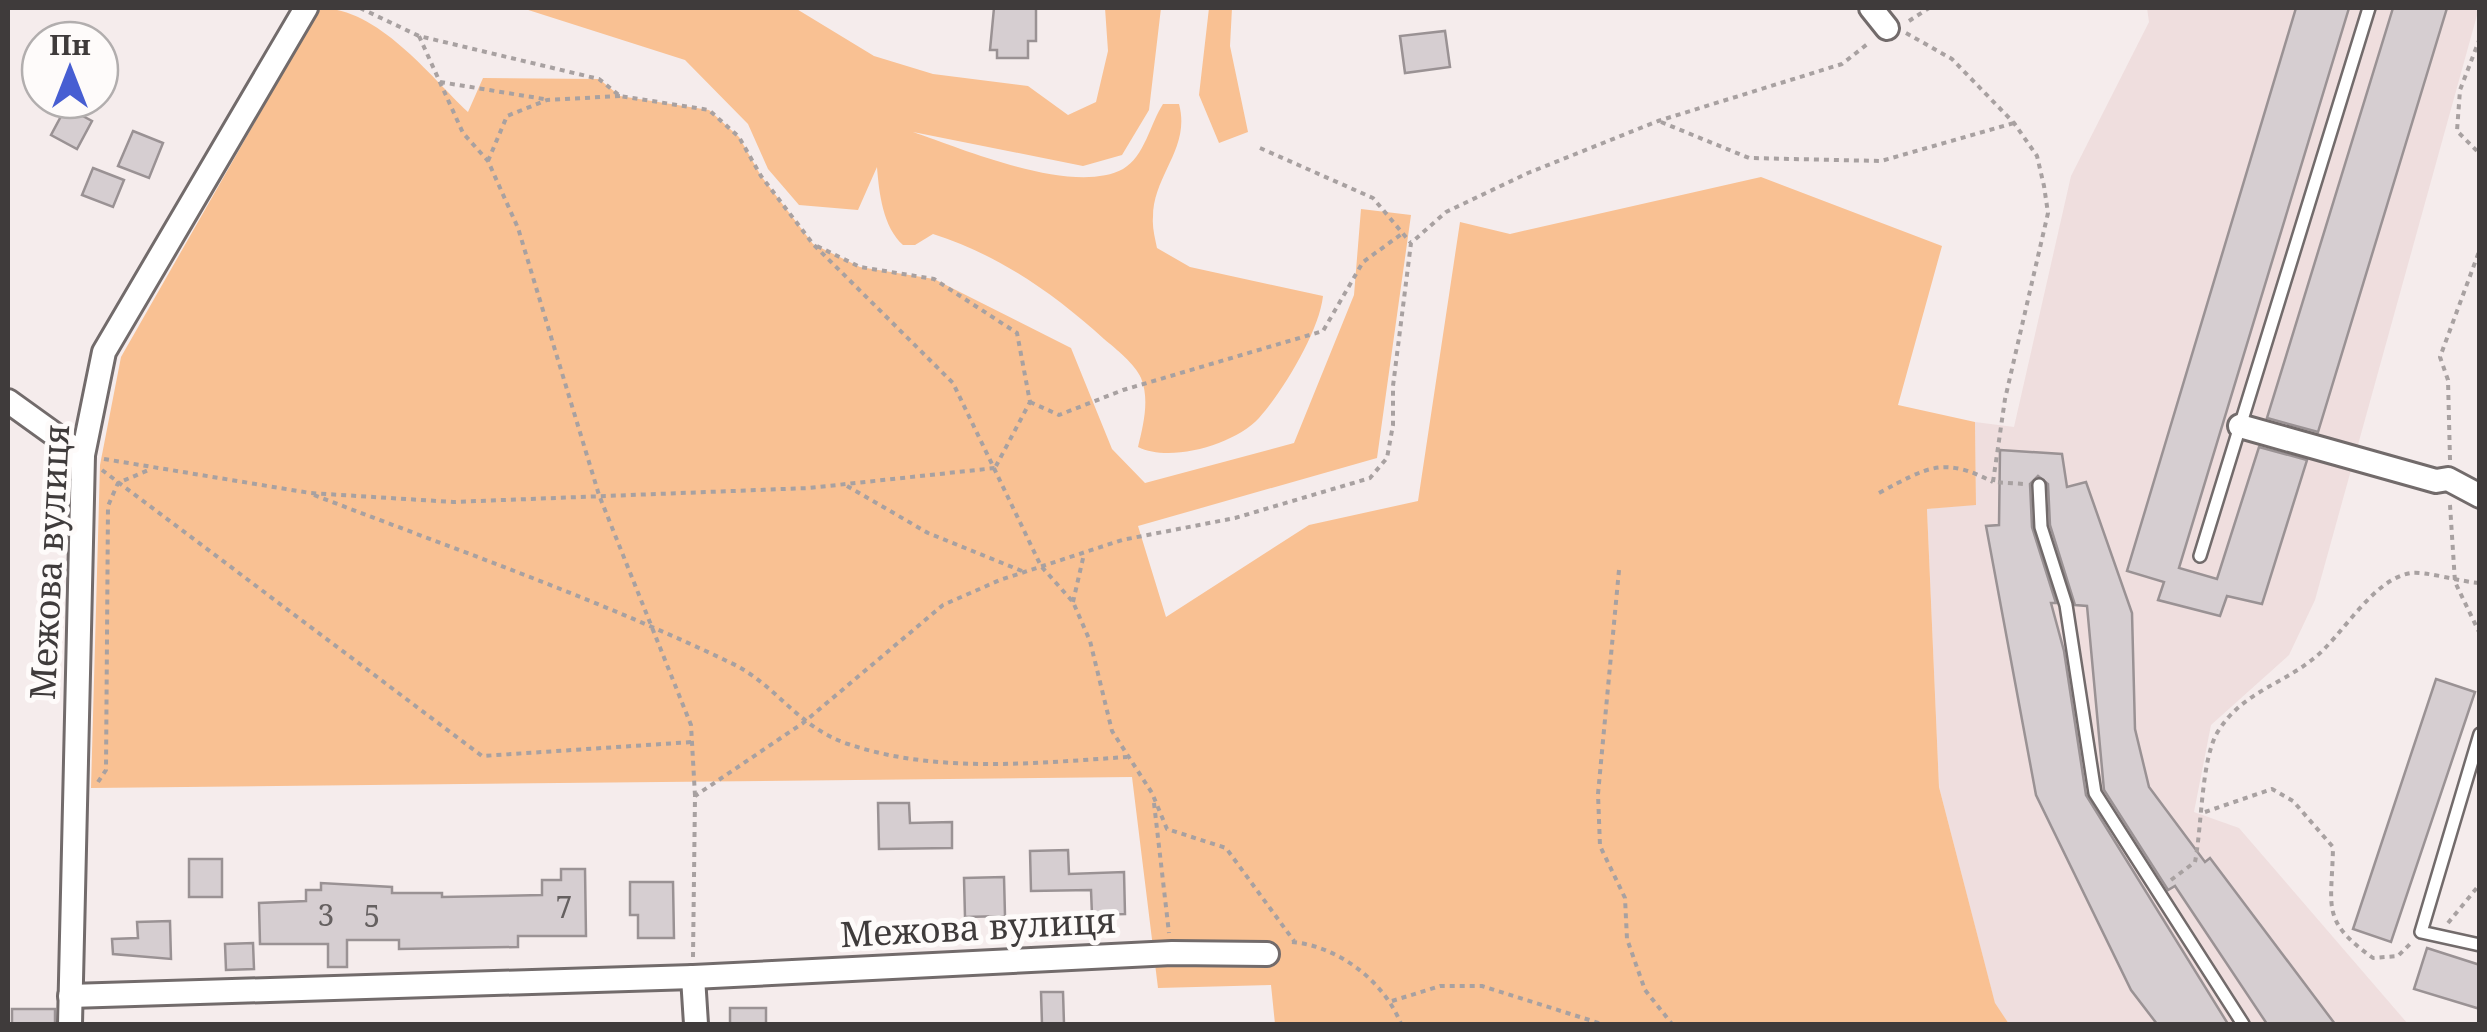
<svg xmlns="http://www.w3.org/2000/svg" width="2487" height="1032" font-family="'Noto Serif',serif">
<rect width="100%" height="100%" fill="#f5ecec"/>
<!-- built -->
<polygon fill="#efdede" points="2147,8 2479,8 2315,600 2289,655 2211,725 2194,812 2239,828 2408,1024 2009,1024 1995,1004 1939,787 1927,509 1976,504 1975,422 2014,427 2071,176 2149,22"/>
<!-- green -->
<g fill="#f9c193">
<path d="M320 8C378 8 429 75 468 112L483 78 599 79 620 96 709 110 739 137 761 176 813 244 860 267 934 279 1071 348 1112 449 1145 483 1294 443 1354 295 1361 209 1411 215 1377 458 1138 526 1166 617 1309 525 1418 501 1460 222 1510 234 1761 177 1942 246 1898 405 1975 422 1976 505 1927 509 1939 787 1995 1003 2009 1024H1275L1271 985 1158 988 1132 777 91 788 100 465 121 357Z"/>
<path d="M522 8H795L874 56 933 74 1028 86 1068 115 1096 102 1108 51 1105 8H1161L1149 110 1122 155 1083 166 913 132C963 149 1073 196 1123 169 1145 156 1150 124 1163 104H1179C1191 148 1153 175 1153 217 1152 227 1155 238 1157 248L1190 267 1323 296C1319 332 1283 391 1259 418 1234 445 1170 463 1138 447 1143 426 1150 400 1141 378 1135 364 1116 349 1104 339 1053 293 999 255 933 234L915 245H903C883 227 879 193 877 167L858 210 799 205 768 169 748 124 685 60Z"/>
<polygon points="1209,8 1232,8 1230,46 1248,132 1219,143 1199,95"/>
</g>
<!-- building -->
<g fill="#d6ced1" stroke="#9a9294" stroke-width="2.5">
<polygon points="994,8 1036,8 1036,41 1028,41 1028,58 997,58 997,50 990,50"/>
<polygon points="2296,8 2349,8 2179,568 2217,579 2259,447 2307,460 2262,604 2227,596 2220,616 2158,600 2164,582 2127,571"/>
<polygon points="2393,8 2447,8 2318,432 2267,418"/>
<polygon points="1445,31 1450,67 1405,73 1400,36"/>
<polygon points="66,107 92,121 77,149 51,135"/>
<polygon points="133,131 163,143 149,178 118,166"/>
<polygon points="93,168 124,180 113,207 82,195"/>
<polygon points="2000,450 2062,454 2067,487 2086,482 2132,613 2135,729 2149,787 2205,862 2210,858 2335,1024 2267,1024 2175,886 2168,890 2104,790 2087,606 2075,605 2050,525 2048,484 2038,476 2030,484 2032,527 2056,603 2051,603 2064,651 2086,795 2228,1024 2157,1024 2131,990 2036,795 1986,526 1999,525"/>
<polygon points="2436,679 2475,692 2391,942 2353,929"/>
<polygon points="878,803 909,803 910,823 952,822 952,848 879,849"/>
<polygon points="1068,850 1069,874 1124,872 1125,914 1092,915 1091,890 1031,891 1030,851"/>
<rect x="189" y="859" width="33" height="38"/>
<polygon points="561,869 585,869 586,936 518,936 518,947 453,948 399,949 399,940 347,940 347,967 328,967 328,944 260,944 259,903 306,901 306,890 321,890 321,883 392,887 392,893 442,893 442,897 542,895 542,880 561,880"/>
<polygon points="1004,877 1005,916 965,917 964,878"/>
<polygon points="630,882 673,882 674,938 638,938 638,915 630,915"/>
<polygon points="170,921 171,959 113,954 112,939 138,938 137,922"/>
<polygon points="253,943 254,969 226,970 225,944"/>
<polygon points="2427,948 2480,965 2480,1009 2414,989"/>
<polygon points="1041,992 1063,992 1064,1024 1042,1024"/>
<rect x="730" y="1008" width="36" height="16"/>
<rect x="12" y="1009" width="43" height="15"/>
</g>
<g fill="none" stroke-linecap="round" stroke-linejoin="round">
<defs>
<g id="service">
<polyline points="2039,485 2041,527 2066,605 2095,793 2243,1024"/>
<polyline points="2200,556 2369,8"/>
<polyline points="2480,734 2421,932 2480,945"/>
</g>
<g id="minor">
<polyline points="1871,8 1887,28"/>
<polyline points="8,401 83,455"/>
<polyline points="2240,426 2436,481 2448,479 2480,496"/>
<polyline points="693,977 696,1024"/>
<polyline points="70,996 693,977 1172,953 1267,954"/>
<polyline points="70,1024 83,455 104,352 306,8"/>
</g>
</defs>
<!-- service casing -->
<use href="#service" stroke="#726b6b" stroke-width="16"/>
<!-- minor casing -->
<use href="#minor" stroke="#726b6b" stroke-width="28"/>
<!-- path -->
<g stroke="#a8a1a1" stroke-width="4" stroke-dasharray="5 5" stroke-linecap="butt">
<polyline points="360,8 419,36 599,79 620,96 709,110 739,137 761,176 813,244 953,383 1041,566 1073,602 1090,641 1112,731 1152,793 1167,829 1226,848 1294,941"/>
<polyline points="1909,21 1929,8"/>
<polyline points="1906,33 1952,59 2014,123 2037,156 2044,186 2048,213 2005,399 1993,482 2024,484"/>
<polyline points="419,36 463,133 488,161 518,228 599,495 691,725 695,796"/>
<polyline points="2480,38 2460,90 2457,131 2480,154"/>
<polyline points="440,82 544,99"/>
<polyline points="1661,122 1749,158 1881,161 2014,123"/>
<polyline points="1260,148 1373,198 1410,242"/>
<polyline points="488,161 507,116 547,100 620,96"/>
<polyline points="817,246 860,267 934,279 1017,333 1030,402 996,466"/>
<polyline points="1030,402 1059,415 1123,390 1323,331 1363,262 1403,233"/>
<polyline points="104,459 310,493 453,502 809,488 995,468"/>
<polyline points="2450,460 2448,380 2440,357 2480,249"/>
<polyline points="102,470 482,756 692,742"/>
<polyline points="847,486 928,533 1022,571"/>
<path d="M1879 493C1928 467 1943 456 1993 482"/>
<path d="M314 495C454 549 596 598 731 663 776 684 797 727 848 744 936 774 1036 763 1127 757"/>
<polyline points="2450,505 2455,582 2480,634"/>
<polyline points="1619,570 1598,794 1600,846 1625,898 1627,939 1645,990 1672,1024"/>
<polyline points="1073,602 1084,554"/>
<polyline points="98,782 106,770 108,506 118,483 151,469"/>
<polyline points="1154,803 1169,933"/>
<path d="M2205 812 2272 789 2293 801 2333 847C2332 908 2320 920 2373 958L2398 956 2411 943"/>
<path d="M2171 880 2195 862C2202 826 2201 762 2217 733 2241 693 2279 686 2313 659 2342 637 2372 579 2411 573 2426 571 2461 582 2480 583"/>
<polyline points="2448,923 2480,884"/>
<path d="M1292 942C1338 946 1384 981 1401 1024"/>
<polyline points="693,957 695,796 803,723 943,605 1000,580 1122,540 1235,518 1370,478 1387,458 1393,425 1393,386 1411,243 1446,212 1528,173 1658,121 1842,64 1870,42"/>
<polyline points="1392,1001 1440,986 1482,986 1602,1024"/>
</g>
<!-- service -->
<use href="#service" stroke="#fff" stroke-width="11"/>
<!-- minor -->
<use href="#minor" stroke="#fff" stroke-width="22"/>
</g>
<g text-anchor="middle" stroke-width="10" stroke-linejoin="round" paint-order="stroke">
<!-- number labels -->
<g font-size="30" fill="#656060">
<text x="564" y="918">7</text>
<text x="326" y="926">3</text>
<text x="372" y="927">5</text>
</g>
<!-- street labels -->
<g font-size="35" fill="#3f3b3b" stroke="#fefbfa">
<text transform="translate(50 562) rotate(-87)" y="12">Межова вулиця</text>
<text transform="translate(978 928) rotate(-3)" y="12">Межова вулиця</text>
</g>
</g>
<!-- border -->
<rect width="2487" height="1032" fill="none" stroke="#3f3b3b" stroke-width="20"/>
<!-- north arrow -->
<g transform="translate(70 70)"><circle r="48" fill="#fefbfa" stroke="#b2aeae" stroke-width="2.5"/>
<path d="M0-8L18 38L0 25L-18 38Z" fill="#475ed2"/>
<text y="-15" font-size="28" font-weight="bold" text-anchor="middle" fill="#3f3b3b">Пн</text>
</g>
</svg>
